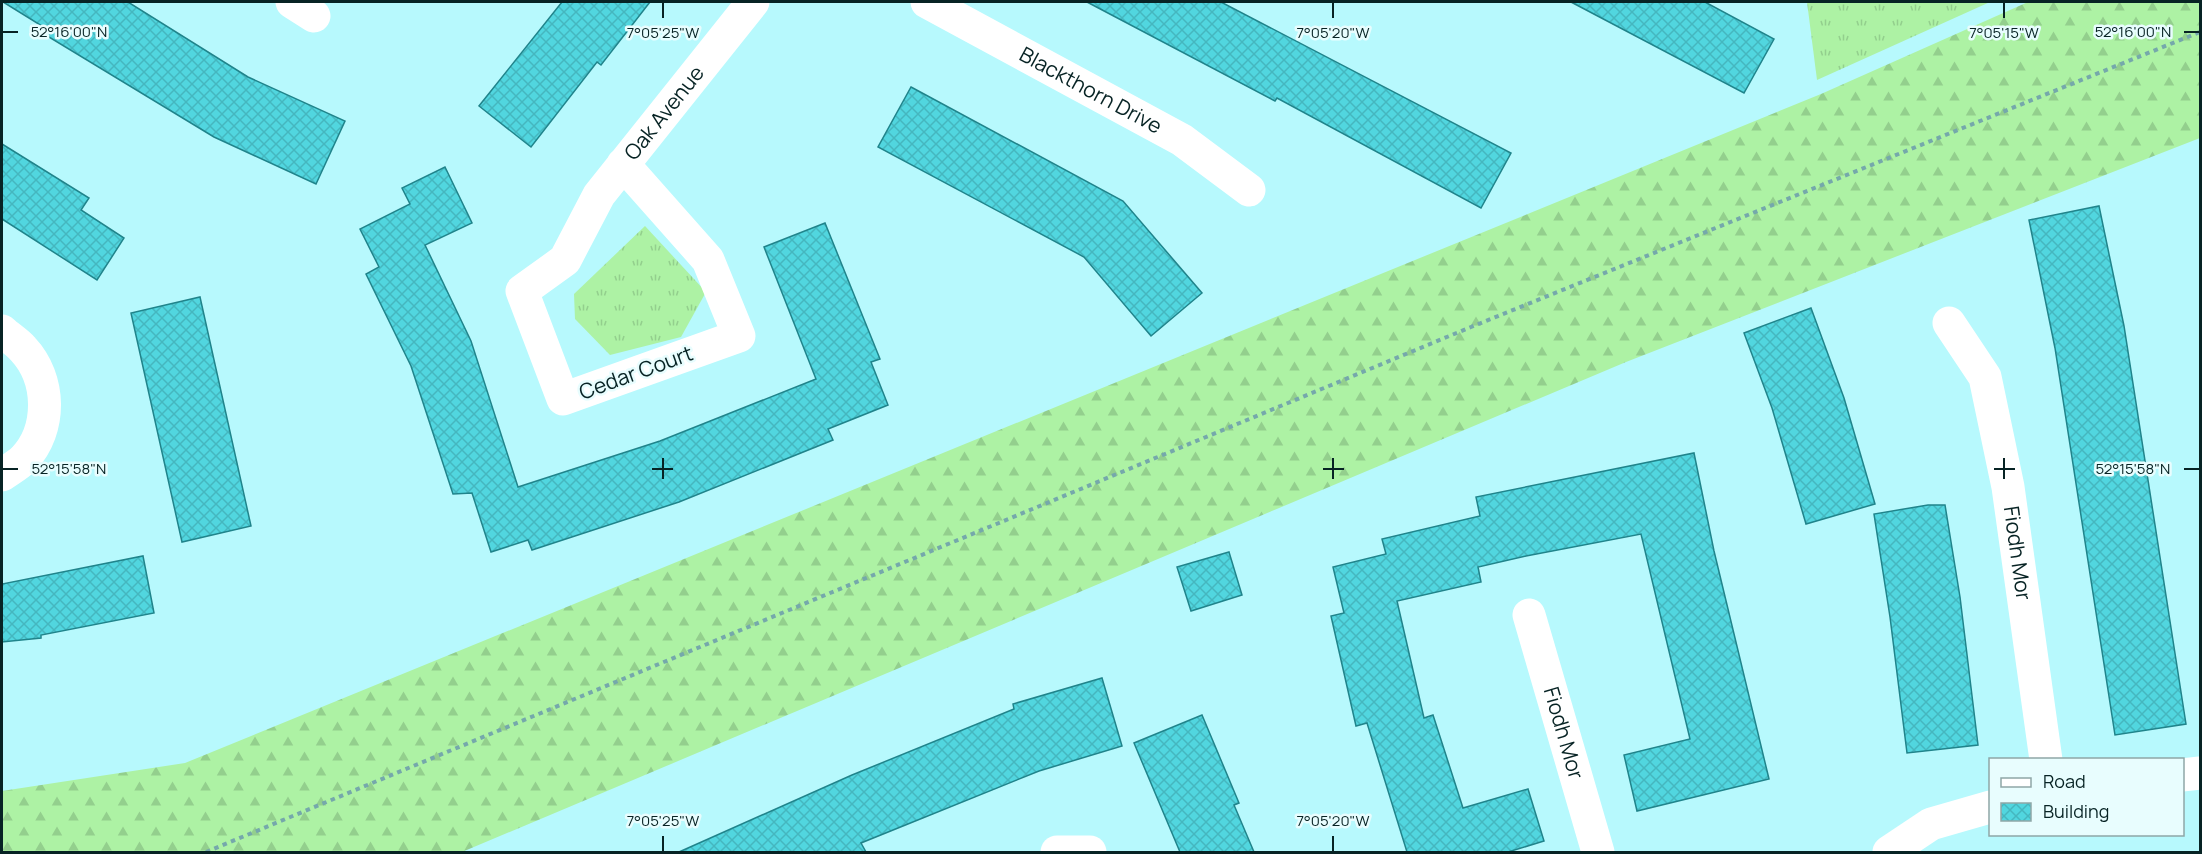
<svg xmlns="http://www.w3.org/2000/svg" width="2202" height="854" font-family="Manrope,sans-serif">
<defs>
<pattern id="grass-tufts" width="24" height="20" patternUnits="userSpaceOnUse" patternTransform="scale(1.5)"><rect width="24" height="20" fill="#adf2a4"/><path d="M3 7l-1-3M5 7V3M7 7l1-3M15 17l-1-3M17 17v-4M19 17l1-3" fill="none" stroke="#93cf8d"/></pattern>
<pattern id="forest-firs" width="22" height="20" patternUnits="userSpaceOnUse" patternTransform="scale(1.5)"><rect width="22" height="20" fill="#adf2a4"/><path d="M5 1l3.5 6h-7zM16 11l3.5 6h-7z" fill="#93cf8d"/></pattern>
<pattern id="building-cross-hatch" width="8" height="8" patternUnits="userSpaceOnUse" patternTransform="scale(1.5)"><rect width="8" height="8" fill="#51d6df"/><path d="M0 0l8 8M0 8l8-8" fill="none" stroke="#45b7bf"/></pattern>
</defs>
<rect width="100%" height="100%" fill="#b7f9fd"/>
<!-- grass -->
<g fill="url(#grass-tufts)">
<polygon points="1807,2 1990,2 1817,80"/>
<polygon points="645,226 706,292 681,337 610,355 575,319 574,294"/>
</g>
<!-- forest -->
<polygon fill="url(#forest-firs)" points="2028,2 2200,2 2200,138 1626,362 462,852 2,852 2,791 185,763 1821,94"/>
<!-- building -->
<g fill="url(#building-cross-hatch)" stroke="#20848b" stroke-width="1.5">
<polygon points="3,2 128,2 248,77 345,121 316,184 214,137 39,31 42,26"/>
<polygon points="562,2 650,2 601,65 597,62 531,147 479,106"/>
<polygon points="1087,2 1221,2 1511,153 1481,208 1277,98 1275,101"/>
<polygon points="1571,2 1705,2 1774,39 1744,93"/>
<polygon points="911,87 1123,201 1202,293 1151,336 1084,257 878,147"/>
<polygon points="2,144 89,198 81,210 124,238 97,280 2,219"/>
<polygon points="445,167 472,223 425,245 471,341 518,487 660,441 816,379 764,247 825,223 880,359 871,362 888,405 828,429 833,440 679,502 532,550 528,540 491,552 472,493 453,494 411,366 366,274 379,267 360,229 410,204 402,188"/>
<polygon points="2099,206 2124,326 2186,724 2115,735 2055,348 2029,220"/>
<polygon points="200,297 251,526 182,542 131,313"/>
<polygon points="1811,308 1844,398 1875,504 1806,524 1772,408 1744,333"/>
<polygon points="1694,453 1714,551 1769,779 1637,811 1624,755 1690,739 1641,534 1526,556 1478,567 1481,582 1397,601 1424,718 1433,715 1463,808 1528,789 1544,841 1508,852 1407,852 1367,723 1356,726 1331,616 1344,613 1333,567 1386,554 1382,539 1480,516 1476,497"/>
<polygon points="1928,505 1945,505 1960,597 1978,745 1907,753 1890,617 1874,514"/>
<polygon points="1229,552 1242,595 1191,611 1177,567"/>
<polygon points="143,556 154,613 41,635 41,638 2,642 2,584"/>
<polygon points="1102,678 1122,746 1039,771 861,843 866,852 679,852 852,775 1014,709 1013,704"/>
<polygon points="1202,715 1239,803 1234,805 1254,852 1180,852 1134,743"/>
</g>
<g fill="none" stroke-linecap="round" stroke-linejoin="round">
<!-- path -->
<polyline stroke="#75a8ab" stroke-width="4" stroke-dasharray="4.5 4.5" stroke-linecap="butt" points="206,852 1471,327 2200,32"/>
<!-- street -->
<g stroke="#fff" stroke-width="33">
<polyline points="292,2 314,16"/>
<path id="s1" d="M927 2 1182 140 1249 190"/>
<path id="s2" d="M623 164 708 260 739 336 563 399 522 291 565 260 599 195 753 2"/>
<path id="s3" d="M1949 323 1985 377 2008 487 2046 760"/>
<path d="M2 331C8 337 17 342 23 349 51 379 52 429 24 459 18 465 9 470 2 475"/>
<path id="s4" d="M1529 615 1598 852"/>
<polyline points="2182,775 2200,773"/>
<polyline points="1057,852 1090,852"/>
<polyline points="1889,852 1931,824 1990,807"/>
</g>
</g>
<!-- ticks -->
<path fill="none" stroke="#072324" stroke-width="2" d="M663 3V18M1333 3V18M2004 3V18M3 32H18M2184 32H2199M663 458V479M1333 458V479M2004 458V479M3 469H18M652 469H673M1323 469H1344M1994 469H2015M2184 469H2199M663 836V851M1333 836V851"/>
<g text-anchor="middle" stroke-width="5" stroke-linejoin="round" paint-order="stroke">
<!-- street labels -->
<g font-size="21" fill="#072324" stroke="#e8fdfe">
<text dy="7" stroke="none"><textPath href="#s1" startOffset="186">Blackthorn Drive</textPath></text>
<text dy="7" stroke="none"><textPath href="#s2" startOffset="744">Oak Avenue</textPath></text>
<text transform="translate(636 373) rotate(-20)" y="7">Cedar Court</text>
<text dy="7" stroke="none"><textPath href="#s3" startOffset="244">Fiodh Mor</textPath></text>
<text dy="7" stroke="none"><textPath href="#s4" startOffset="123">Fiodh Mor</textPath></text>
</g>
</g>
<g font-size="15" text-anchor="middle" fill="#072324" stroke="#e8fdfe" stroke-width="5" stroke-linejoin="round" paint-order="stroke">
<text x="69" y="37">52°16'00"N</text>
<text x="2133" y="37">52°16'00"N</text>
<text x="663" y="38">7°05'25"W</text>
<text x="1333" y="38">7°05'20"W</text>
<text x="2004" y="38">7°05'15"W</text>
<text x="69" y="474">52°15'58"N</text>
<text x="2133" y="474">52°15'58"N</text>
<text x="663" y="826">7°05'25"W</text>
<text x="1333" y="826">7°05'20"W</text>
</g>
<!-- border -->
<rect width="2202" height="854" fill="none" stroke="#072324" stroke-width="6"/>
<!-- legend -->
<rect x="1989" y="758" width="195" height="78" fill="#e8fdfe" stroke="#8ea6a7" stroke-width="1.5"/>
<rect x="2001" y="778" width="30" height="9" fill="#ffffff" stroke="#8ea6a7" stroke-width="1.5"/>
<text x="2043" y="788" font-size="18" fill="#072324">Road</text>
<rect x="2001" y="803" width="30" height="18" fill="url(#building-cross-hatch)" stroke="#8ea6a7" stroke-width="1.5"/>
<text x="2043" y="818" font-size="18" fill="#072324">Building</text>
</svg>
